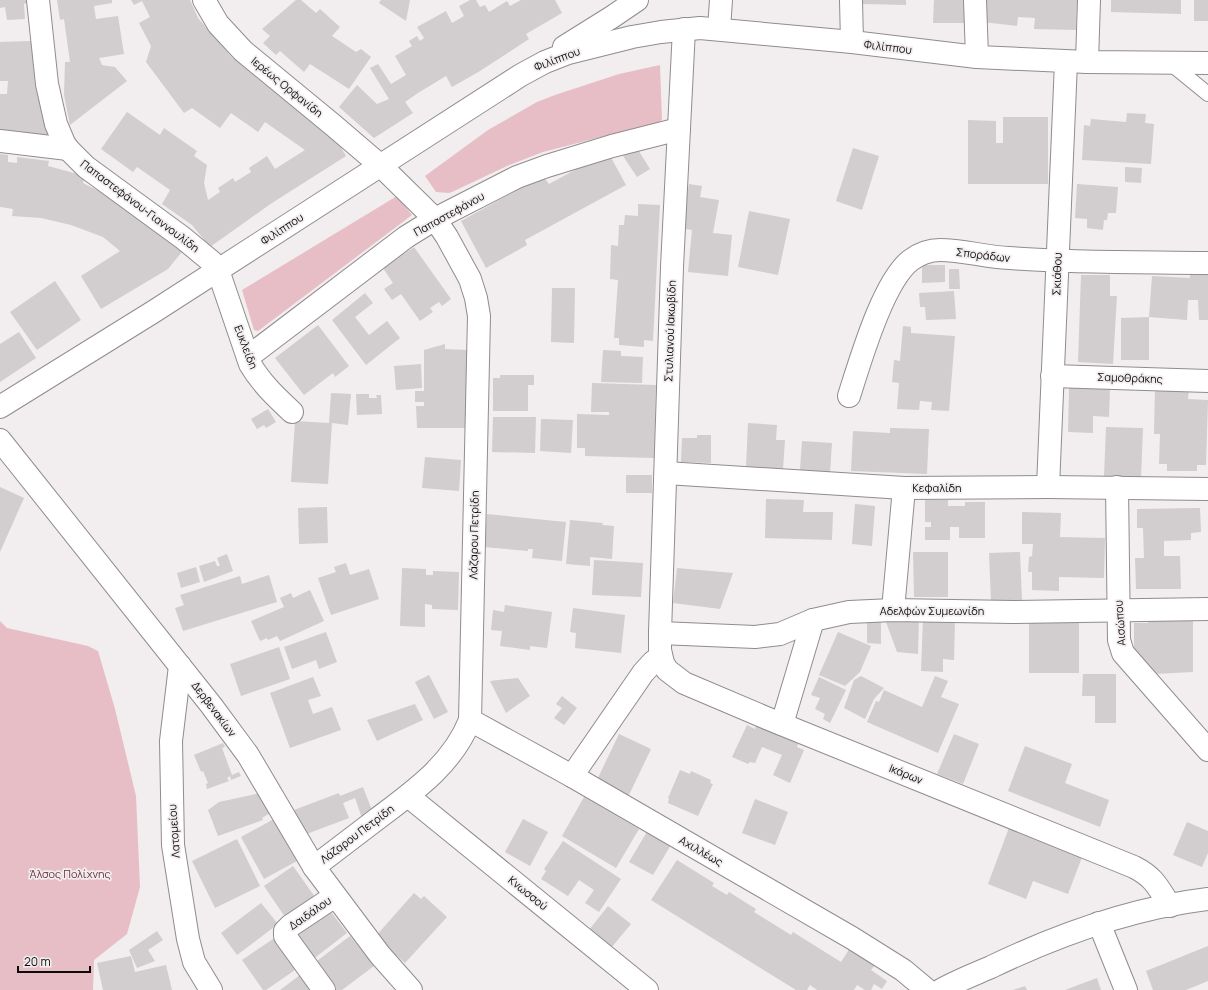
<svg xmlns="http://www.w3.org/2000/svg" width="1208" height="990" font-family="Manrope,sans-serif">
<rect width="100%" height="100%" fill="#f2edee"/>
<!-- green -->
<g fill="#e7bec6">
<polygon points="660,65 662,120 659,122 543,152 507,166 452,192 449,193 436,192 425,176 488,130 537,102 555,95 619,74"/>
<polygon points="397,196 412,215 258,331 254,330 242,290"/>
<polygon points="0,621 7,628 88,646 98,651 115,709 136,796 140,887 127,934 94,960 93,990 0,990"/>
</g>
<!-- building -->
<g fill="#d2cdce">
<polygon points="0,0 27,0 27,3 24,4 25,19 7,20 5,7 0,8"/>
<polygon points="57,0 112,0 112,3 94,6 96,19 118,16 124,54 99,58 102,65 115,67 127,81 70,125 64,95 65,62 70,62 64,19 60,20"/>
<polygon points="131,0 190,0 198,18 233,59 237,54 260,71 256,77 334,135 346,156 272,203 210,247 192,225 162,204 170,190 137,167 133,172 101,149 127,112 160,135 164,128 197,151 194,156 207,165 204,183 208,200 220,192 218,188 233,178 235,182 251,172 249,168 267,156 275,169 305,150 265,122 258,132 231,113 220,128 192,108 184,113 146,62 151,46 139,23 150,17 142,1 134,5"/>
<polygon points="296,0 301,0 316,13 320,9 340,27 332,36 356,52 361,49 371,57 349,89 310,64 304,72 280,51 276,55 263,43 270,36 262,29"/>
<polygon points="381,0 410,0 406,21 379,3"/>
<polygon points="470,0 476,0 480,7 485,5 489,12 507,1 510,6 521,0 555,0 562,13 526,34 529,39 480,71 452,87 446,76 418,93 405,102 413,113 374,138 339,107 357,85 377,104 389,99 370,68 378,64 391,84 406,75 395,56 412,46 409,41 417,36 420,41 424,38 417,27 446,11 452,23 464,16 459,6"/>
<polygon points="863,0 906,0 906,5 863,4"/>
<polygon points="934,0 967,0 966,23 933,23"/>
<polygon points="985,0 1077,0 1076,30 1034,29 1035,18 1018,17 1017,26 983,22"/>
<polygon points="1111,0 1181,0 1181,14 1111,12"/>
<rect x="1194" y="0" width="14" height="21"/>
<polygon points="31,41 35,81 50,139 0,133 0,94 7,94 8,81 0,81 0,42"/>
<polygon points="1127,113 1146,114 1145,123 1154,124 1151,164 1082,160 1084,125 1090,126 1091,119 1126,122"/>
<polygon points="1003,117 1048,117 1048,184 968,184 968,120 996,121 996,143 1003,143"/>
<polygon points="637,148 650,169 637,177 623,156"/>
<polygon points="853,148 879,156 862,210 836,201"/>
<polygon points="608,152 626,185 525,240 527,245 486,268 461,221 543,176 549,184"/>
<polygon points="0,154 8,155 8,162 17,163 17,157 49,161 48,166 85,176 83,183 122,203 186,247 168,269 101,309 81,276 120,251 103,237 71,225 41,218 12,216 13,209 0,207"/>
<polygon points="1125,167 1142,168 1141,183 1125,182"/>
<polygon points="689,184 702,186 700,197 719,200 713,233 732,235 728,276 688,272 692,230 680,228 682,194 687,194"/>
<polygon points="1077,184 1118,187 1116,213 1108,213 1107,220 1104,220 1103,230 1087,228 1087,219 1075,218"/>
<polygon points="638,204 660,205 653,341 644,340 644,347 619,345 619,338 614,338 618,280 610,279 611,245 618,246 619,225 624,225 625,215 638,216"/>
<polygon points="749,211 790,219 778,275 738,267"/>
<polygon points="414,247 451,299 442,306 439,302 430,308 433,312 420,321 401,294 392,300 384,289 393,283 383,268"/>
<polygon points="922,265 945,265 945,282 922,283"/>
<polygon points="949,269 959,269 960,289 949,289"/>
<polygon points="1208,270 1208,320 1199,320 1198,300 1188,300 1187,320 1149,317 1149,360 1121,360 1121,318 1149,317 1152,276 1190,278 1190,271"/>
<polygon points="1081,275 1110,275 1110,296 1117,296 1113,364 1078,362"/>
<polygon points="55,281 81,320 37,350 10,312"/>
<polygon points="552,288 575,288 574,343 551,342"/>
<polygon points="954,291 956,319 926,320 925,307 920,307 919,293"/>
<polygon points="365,293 373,303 355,317 369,335 387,321 400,338 366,365 332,320"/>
<polygon points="318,325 349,366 335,377 333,373 304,395 275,358"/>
<polygon points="903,326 911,327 911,333 955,336 949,411 931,410 932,402 920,401 919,410 897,409 899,383 892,382 894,360 900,361"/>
<polygon points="19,332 36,358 0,382 0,344"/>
<polygon points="445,344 445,349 468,350 468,428 417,428 416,406 424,406 424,402 415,402 415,391 424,391 424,350"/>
<polygon points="603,350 621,351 621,356 643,357 642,383 601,382"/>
<polygon points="421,364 422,388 396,390 394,366"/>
<polygon points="500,375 534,375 534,385 528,385 528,411 493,411 493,378 500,378"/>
<polygon points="592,383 656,385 654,458 585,456 585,448 577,448 577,414 609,415 609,412 591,412"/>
<polygon points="1155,387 1189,388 1188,399 1208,400 1206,465 1197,465 1197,471 1167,471 1167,464 1159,464 1160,434 1154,434"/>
<polygon points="1069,388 1110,389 1109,417 1093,416 1093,433 1068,432"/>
<polygon points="331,393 351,394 348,425 332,423 328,484 291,482 295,421 329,423"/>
<polygon points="356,394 369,394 369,398 377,398 376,395 381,395 382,414 357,415"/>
<polygon points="268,409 276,422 266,428 264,425 257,429 251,419"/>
<polygon points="493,417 536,417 535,453 492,452"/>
<polygon points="541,419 573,420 571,453 540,451"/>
<polygon points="748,423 777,425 776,440 785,440 783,469 746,467"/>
<polygon points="1106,427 1143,428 1141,478 1104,476"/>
<polygon points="890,428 929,429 927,474 851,471 853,431 890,433"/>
<polygon points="697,435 711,435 711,463 681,462 682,438 697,438"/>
<polygon points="802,441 832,443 830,473 800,470"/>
<polygon points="425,457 461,460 459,491 422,488"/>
<rect x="626" y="475" width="26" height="18"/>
<polygon points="0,487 24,498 0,552"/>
<polygon points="766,499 804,500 803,512 833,512 832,540 765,538"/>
<polygon points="925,500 948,500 948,506 965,506 965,502 985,502 985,538 959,538 959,527 950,527 950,540 925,540 925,527 931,527 931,522 925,522"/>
<polygon points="855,504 875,506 872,546 852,544"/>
<polygon points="327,507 328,543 299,544 298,508"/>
<polygon points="1200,508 1201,532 1191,533 1191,540 1164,541 1164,556 1180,556 1181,589 1136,589 1135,558 1144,558 1143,528 1137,528 1137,509"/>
<polygon points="1022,512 1061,513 1060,537 1105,538 1104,578 1059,577 1059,591 1032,590 1032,572 1028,572 1029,557 1032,556 1033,544 1022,544"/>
<polygon points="487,514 566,522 562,561 532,558 533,549 528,549 528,551 484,547"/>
<polygon points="570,520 603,523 602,525 614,526 612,559 590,557 590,566 566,564"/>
<polygon points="913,552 948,552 948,597 914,597"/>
<polygon points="1020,552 1022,600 991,601 989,553"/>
<polygon points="227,554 233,571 204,582 199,566 215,561 217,566 220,566 217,558"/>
<polygon points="594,560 643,563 641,597 592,595"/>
<polygon points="346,563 350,575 369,569 379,599 331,615 318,578 336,572 334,567"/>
<polygon points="196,567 200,582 181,588 177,573"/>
<polygon points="402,568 426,569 426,575 433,575 433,571 459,572 458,610 432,609 432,605 425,604 425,627 400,626"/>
<polygon points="677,568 733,573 720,609 673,603"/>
<polygon points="269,575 277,602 183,631 175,608 184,605 180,595 240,576 242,584"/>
<polygon points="310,590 324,621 280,641 277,636 268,640 267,638 260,641 251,621 284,607 280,598 291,593 293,598"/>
<polygon points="505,605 552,612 547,648 530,646 530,650 500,646 502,631 491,630 493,610 504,612"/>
<polygon points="573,608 625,615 621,653 575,648 576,633 570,632"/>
<polygon points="887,615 919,616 918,654 897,652 886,622"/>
<polygon points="1193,616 1193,672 1154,674 1134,652 1134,623 1148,623 1148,617"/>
<polygon points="923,618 955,620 954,660 943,659 943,672 921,671"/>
<polygon points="867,619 881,619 881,644 867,643"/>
<rect x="1029" y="622" width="50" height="51"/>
<polygon points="326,632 337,662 319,669 316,660 292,669 284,647"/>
<polygon points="838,632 871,646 860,672 845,686 819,675"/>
<polygon points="279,647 290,679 241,696 230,664"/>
<polygon points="1083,674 1116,674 1116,723 1095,723 1095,696 1082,696"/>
<polygon points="429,675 448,712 434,719 415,682"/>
<polygon points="861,676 884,688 874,699 865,719 844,708 854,680"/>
<polygon points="935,676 948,681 941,697 959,704 938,753 867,722 876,701 879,702 884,690 922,707"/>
<polygon points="313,677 321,696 308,700 313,714 332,707 341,730 290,748 270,693"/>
<polygon points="819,677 846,690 830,723 823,719 825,714 815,709 820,698 811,695"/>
<polygon points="518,678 530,696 506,713 490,681"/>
<polygon points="562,696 577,708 564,725 554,718 562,708 556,704"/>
<polygon points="415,704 423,720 377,741 367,720"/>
<polygon points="757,722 800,740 797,747 804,750 790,783 773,775 782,755 762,747 755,763 750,762 748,764 732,757 747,725 755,729"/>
<polygon points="619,734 651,749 628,797 596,782"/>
<polygon points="954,734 979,744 963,784 937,774"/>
<polygon points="223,743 225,747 222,748 232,775 239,772 241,776 231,780 230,776 227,778 229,781 207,789 206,784 208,783 203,771 201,772 194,755"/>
<polygon points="1025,746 1072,764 1065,783 1109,800 1100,827 1008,791"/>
<polygon points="680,770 690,774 691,771 711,780 710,783 713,784 698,816 668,803 669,799 668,798"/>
<polygon points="363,787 373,813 362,818 355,798 343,803 349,818 304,835 294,810 339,793 340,796"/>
<polygon points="260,793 270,813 262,818 263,820 218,836 208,810 219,802"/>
<polygon points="584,797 639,829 616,868 562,836"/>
<polygon points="755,799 788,812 775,845 742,833"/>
<polygon points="274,819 297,861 264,879 241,837"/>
<polygon points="523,819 548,832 530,866 505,852"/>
<polygon points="1187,822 1208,831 1208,853 1202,867 1173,855"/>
<polygon points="1010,825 1084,852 1068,894 1033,881 1026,899 988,884"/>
<polygon points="648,830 672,843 653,875 629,862"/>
<polygon points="237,839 260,886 215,908 192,861"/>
<polygon points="563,841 621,879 599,912 585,903 594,890 579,880 568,896 541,879 546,871 544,869"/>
<polygon points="677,860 714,883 712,886 727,895 729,892 756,909 754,912 791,935 793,932 841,962 850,948 876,964 871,970 887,981 882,989 874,984 871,990 865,990 857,985 854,990 817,990 810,985 807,990 796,990 651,900"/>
<polygon points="293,866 315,897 285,917 264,886"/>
<polygon points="414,893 421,899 424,896 447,917 405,963 375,937"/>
<polygon points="261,903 278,924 237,955 221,933"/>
<polygon points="325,904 347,933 312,960 290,931"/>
<polygon points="608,906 631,924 611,948 589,930"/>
<polygon points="157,931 163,940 148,950 155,961 137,968 129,950"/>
<polygon points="350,936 374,966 342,990 334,990 313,964"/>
<polygon points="273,939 295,970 266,990 263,990 242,960"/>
<polygon points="1208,946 1208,981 1186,990 1153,990 1146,971"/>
<polygon points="131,956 135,972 166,965 172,990 103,990 97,963"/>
<polygon points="300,975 311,990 280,990"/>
<polygon points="1097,978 1101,990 1065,990"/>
<polygon points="1025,986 1027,990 1013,990"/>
</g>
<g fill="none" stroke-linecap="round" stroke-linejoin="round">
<defs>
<polyline id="service" points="1170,63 1208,94"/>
<g id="minor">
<path d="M38 0 47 84 56 124 64 143 68 149 86 167 183 238 212 262 220 276 250 364C261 383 276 397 292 412"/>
<path d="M204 0 218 24 243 51 333 125 381 166 435 219 447 237 470 279 476 298 479 316 470 720C453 764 414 791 377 819 356 835 335 851 314 867"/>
<polyline points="851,0 852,42"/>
<polyline points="975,0 977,57"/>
<path d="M684 29 672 267 660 633V650L663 663 667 670 684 683 764 717 1134 867C1154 877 1158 887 1170 906"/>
<polyline points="719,29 721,0"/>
<polyline points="1087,62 1089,0"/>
<polyline points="0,141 68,149"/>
<polyline points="248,357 406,237 435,219 517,177 547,166 612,146 679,129"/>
<polyline points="1052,376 1208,381"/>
<path d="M849 396C860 362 883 281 911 260 919 254 930 250 940 250 963 250 985 257 1009 258 1075 263 1142 262 1208 263"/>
<polyline points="666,473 904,488 1048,487 1208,489"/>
<polyline points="1048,487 1066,62"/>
<polyline points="1117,487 1119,640 1123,653 1208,750"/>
<polyline points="893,610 904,488"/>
<polyline points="660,633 755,637 780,634 813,620 849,612 893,610 1013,612 1208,609"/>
<polyline points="470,720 572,776 852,938 903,970 927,990"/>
<polyline points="782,724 813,620"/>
<polyline points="572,776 643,673 653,662 661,656"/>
<polyline points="408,796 647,990"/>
<polyline points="1099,923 1126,990"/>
<polyline points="324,990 285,936 285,931 290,926 335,896"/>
</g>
<g id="tertiary">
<polyline points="564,47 612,17 637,0"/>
<polyline points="0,407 153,312 521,75 545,62 568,53 632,37 661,32 700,28 852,42 977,57 1087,62 1208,63"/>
<polyline points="0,440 211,705 248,755 314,867 380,955 411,990"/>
<polyline points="180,666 171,741 173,845 188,939 194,962 211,990"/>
<path d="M941 990C957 981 975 974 991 967 1060 934 1132 908 1208 899"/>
</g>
</defs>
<!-- service casing -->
<use href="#service" stroke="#918c8d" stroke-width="16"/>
<!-- minor casing -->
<use href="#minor" stroke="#918c8d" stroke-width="24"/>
<!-- tertiary casing -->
<use href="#tertiary" stroke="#918c8d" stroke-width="24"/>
<!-- service -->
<use href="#service" stroke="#fff" stroke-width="14"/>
<!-- minor -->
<use href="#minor" stroke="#fff" stroke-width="22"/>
<!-- tertiary -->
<use href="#tertiary" stroke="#fff" stroke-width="22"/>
</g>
<g text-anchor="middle" stroke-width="3.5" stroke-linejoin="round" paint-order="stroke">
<!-- street labels -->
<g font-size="11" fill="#0d0c0c" stroke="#f2edee">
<text transform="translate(888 47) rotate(7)" y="4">Φιλίππου</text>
<text transform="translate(557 59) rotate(-21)" y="4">Φιλίππου</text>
<text transform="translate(287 87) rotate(39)" y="4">Ιερέως Ορφανίδη</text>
<text transform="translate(140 206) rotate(37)" y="4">Παπαστεφάνου-Γιαννουλίδη</text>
<text transform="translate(449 214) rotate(-29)" y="4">Παπαστεφάνου</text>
<text transform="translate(282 229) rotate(-33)" y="4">Φιλίππου</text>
<text transform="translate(983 255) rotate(7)" y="4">Σποράδων</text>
<text transform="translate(1057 274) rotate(-88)" y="4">Σκιάθου</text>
<text transform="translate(670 331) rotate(-88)" y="4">Στυλιανού Ιακωβίδη</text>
<text transform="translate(246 347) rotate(69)" y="4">Ευκλείδη</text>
<text transform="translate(1130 378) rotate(2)" y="4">Σαμοθράκης</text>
<text x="937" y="492">Κεφαλίδη</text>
<text transform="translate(474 535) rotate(-89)" y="4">Λάζαρου Πετρίδη</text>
<text x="932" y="615">Αδελφών Συμεωνίδη</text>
<text transform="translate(1120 623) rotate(-94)" y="4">Αισώπου</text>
<text transform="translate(214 709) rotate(53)" y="4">Δερβενακίων</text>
<text transform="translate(906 774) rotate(22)" y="4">Ικάρων</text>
<text transform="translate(174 831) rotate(-94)" y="4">Λατομείου</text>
<text transform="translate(357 834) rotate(-37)" y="4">Λάζαρου Πετρίδη</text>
<text transform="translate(701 851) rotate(30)" y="4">Αχιλλέως</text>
<text transform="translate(528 893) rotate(39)" y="4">Κνωσσού</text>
<text transform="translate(310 913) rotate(-35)" y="4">Δαιδάλου</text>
</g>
<!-- park labels -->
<g font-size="11" fill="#693141" stroke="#f2edee">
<text x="70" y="878">Άλσος Πολίχνης</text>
</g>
</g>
<!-- scale -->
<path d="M18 966v6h72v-6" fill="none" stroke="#0d0c0c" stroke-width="2"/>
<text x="24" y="966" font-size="12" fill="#0d0c0c" stroke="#f2edee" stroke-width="3" paint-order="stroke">20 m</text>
</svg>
